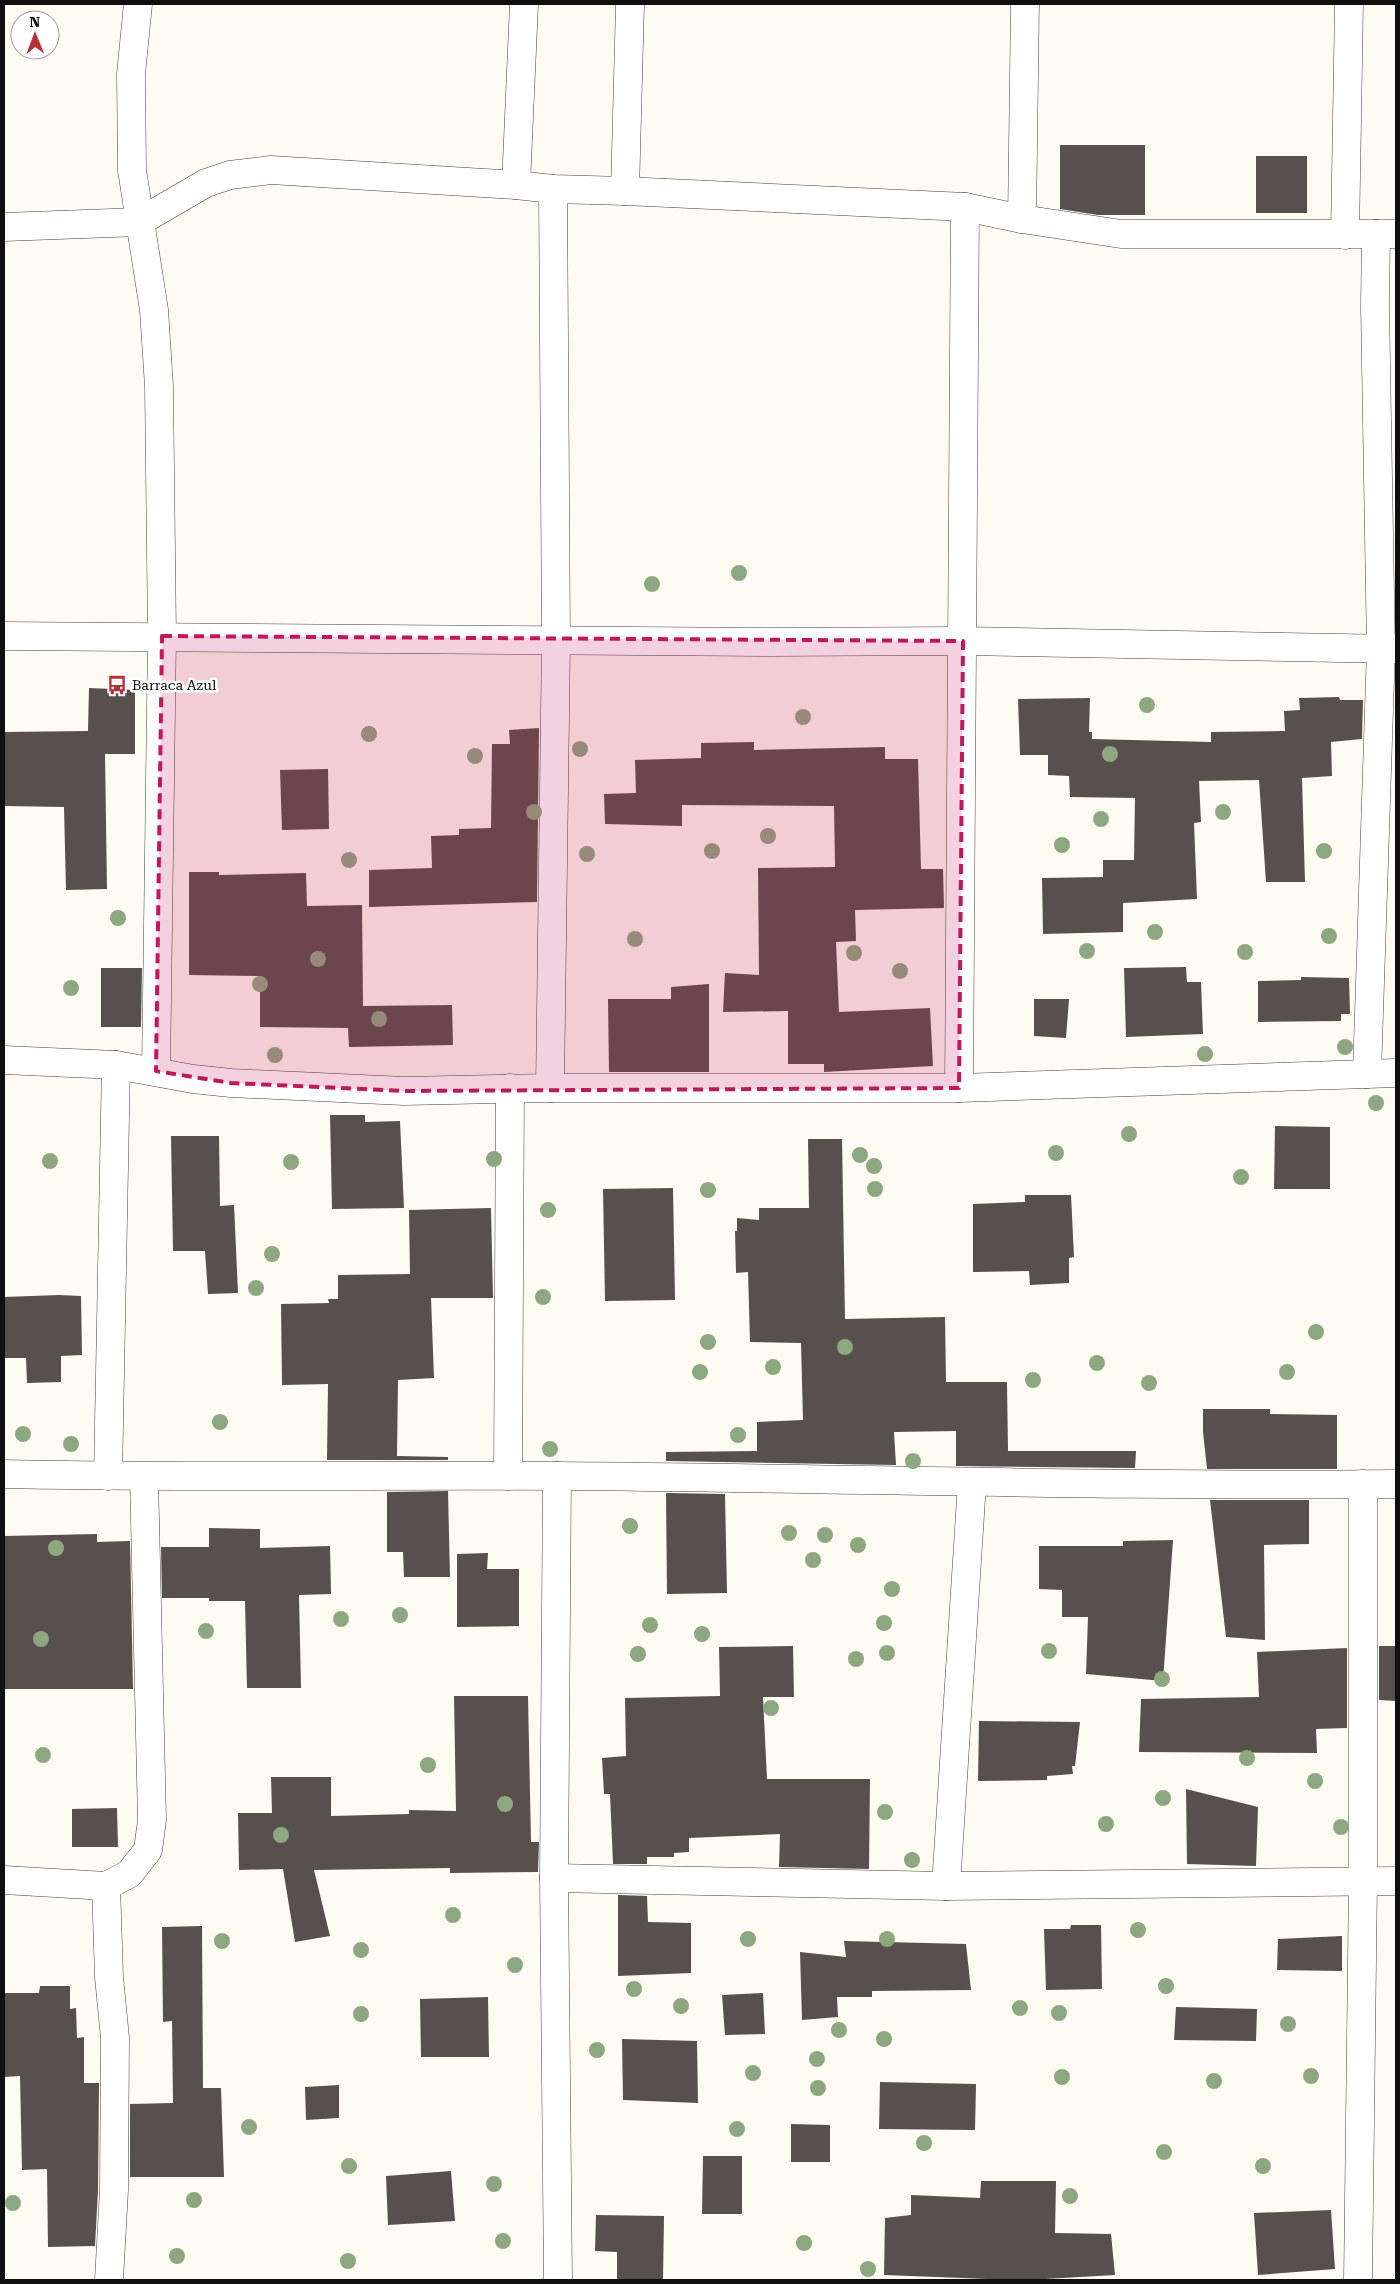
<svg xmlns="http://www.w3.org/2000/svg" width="1400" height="2284" font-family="'Roboto Serif',serif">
<rect width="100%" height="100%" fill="#fefbf2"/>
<!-- building -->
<g fill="#57504c">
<polygon points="1060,145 1145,145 1145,215 1098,215 1060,209"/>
<rect x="1256" y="156" width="51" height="57"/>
<polygon points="89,688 135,690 135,754 105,754 107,889 66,890 64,807 4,806 4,732 88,731"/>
<polygon points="1339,697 1340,700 1363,700 1362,739 1331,742 1332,776 1302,778 1305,882 1266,882 1259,780 1199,781 1201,822 1194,823 1197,899 1123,903 1123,932 1043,934 1042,878 1103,877 1103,860 1134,860 1135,798 1070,797 1069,776 1048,775 1048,755 1020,755 1018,699 1090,698 1089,732 1092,732 1092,739 1211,742 1211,732 1285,731 1284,711 1300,710 1299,698"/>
<polygon points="539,728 537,902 369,907 369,870 432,868 431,836 459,835 459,829 491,828 492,744 510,744 509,730"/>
<polygon points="754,742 754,750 885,747 885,759 918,759 921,869 943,869 944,908 855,910 856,941 836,942 839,1012 930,1008 933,1066 824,1072 824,1064 788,1064 788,1011 723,1012 725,973 759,975 758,868 835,867 834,806 682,805 682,826 605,824 604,794 636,793 635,760 701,758 701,743"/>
<polygon points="328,769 329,829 282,830 280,770"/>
<polygon points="189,872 219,872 219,875 306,873 307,906 362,905 363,1006 452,1005 453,1045 349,1047 348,1028 260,1027 260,976 189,975"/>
<polygon points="1186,967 1187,982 1201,982 1203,1034 1126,1037 1124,968"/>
<polygon points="101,968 142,968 141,1027 101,1027"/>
<polygon points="1301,977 1349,978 1350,1014 1341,1014 1341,1021 1258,1022 1258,981 1301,980"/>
<polygon points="709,984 709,1072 609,1072 608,999 671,999 671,987"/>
<polygon points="1034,999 1069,999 1066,1038 1034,1036"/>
<polygon points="330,1115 365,1115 365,1122 400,1121 404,1208 332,1209"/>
<polygon points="1275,1126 1330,1127 1330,1189 1274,1189"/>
<polygon points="171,1136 219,1136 220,1206 234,1205 238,1293 208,1294 205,1251 173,1251"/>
<polygon points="808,1139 842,1139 845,1319 945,1317 946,1382 1007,1382 1008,1451 1136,1451 1135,1468 956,1466 956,1431 894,1432 896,1465 666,1461 666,1452 757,1451 757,1422 803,1420 801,1343 750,1342 748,1272 736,1273 735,1231 737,1231 737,1218 759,1220 759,1208 809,1208"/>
<polygon points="673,1188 675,1300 605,1301 603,1189"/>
<polygon points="1025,1195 1071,1195 1074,1257 1069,1258 1069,1283 1030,1285 1029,1271 973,1272 973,1204 1025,1202"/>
<polygon points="491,1208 493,1298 431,1298 434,1378 398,1380 397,1456 448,1457 448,1460 327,1460 328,1384 282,1385 281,1304 329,1303 328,1299 338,1299 338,1275 410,1274 409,1210"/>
<polygon points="59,1295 81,1296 82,1355 61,1356 61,1382 27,1383 26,1358 4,1358 4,1297"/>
<polygon points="1203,1409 1270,1409 1270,1414 1337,1415 1337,1469 1207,1469 1203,1432"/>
<polygon points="448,1491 450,1577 404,1577 403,1552 387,1552 387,1492"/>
<polygon points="666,1493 725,1494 727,1593 667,1594"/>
<polygon points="1210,1500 1309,1500 1309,1544 1264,1545 1265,1640 1226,1637"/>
<polygon points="209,1528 260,1529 260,1548 330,1546 331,1594 299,1595 301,1688 247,1688 245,1601 209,1601 209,1598 162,1598 161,1547 209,1547"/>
<polygon points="97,1534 97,1542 130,1541 133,1689 4,1689 4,1536"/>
<polygon points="1173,1540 1163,1681 1086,1674 1088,1617 1062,1617 1062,1590 1039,1589 1039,1546 1123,1546 1123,1541"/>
<polygon points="488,1553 487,1569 519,1569 519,1626 457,1627 457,1554"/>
<polygon points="793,1646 794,1697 763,1697 767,1779 870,1779 869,1869 779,1867 780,1834 689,1838 689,1852 674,1853 674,1857 647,1857 647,1864 613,1864 610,1794 604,1794 602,1758 626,1756 625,1698 720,1696 719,1647"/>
<polygon points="1379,1646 1396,1646 1396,1701 1379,1700"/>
<polygon points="1347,1648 1347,1728 1316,1729 1317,1753 1139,1752 1141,1699 1259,1697 1257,1652"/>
<polygon points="454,1696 528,1696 531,1842 539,1842 538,1872 450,1873 450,1868 314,1870 330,1936 295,1942 283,1869 239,1870 238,1813 272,1813 271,1777 331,1777 331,1816 409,1814 409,1810 456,1811"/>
<polygon points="979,1721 1080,1722 1075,1766 1072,1766 1073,1774 1047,1776 1047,1780 978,1781"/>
<polygon points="1186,1789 1258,1807 1256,1866 1187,1864"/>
<polygon points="117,1808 118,1847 72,1847 72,1809"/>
<polygon points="618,1895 647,1896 648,1922 691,1923 691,1973 618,1976"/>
<polygon points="1071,1925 1101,1925 1102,1989 1046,1990 1044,1929 1070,1929"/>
<polygon points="202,1926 203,2088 221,2088 224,2177 130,2177 130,2104 173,2103 172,2021 163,2022 162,1927"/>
<polygon points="1342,1936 1342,1971 1277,1970 1278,1939"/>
<polygon points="844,1941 966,1944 971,1990 872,1991 872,1997 837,1997 838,2017 802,2020 800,1952 846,1957"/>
<polygon points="40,1986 70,1986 70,2009 76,2008 77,2038 84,2037 84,2083 99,2083 98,2190 95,2246 48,2247 47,2169 22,2170 20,2076 4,2077 4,1993 39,1993"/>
<polygon points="763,1993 765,2034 725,2035 722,1995"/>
<polygon points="488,1997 489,2057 421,2057 420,1999"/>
<polygon points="1176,2007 1257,2009 1256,2041 1174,2040"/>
<polygon points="622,2039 697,2041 698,2103 623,2100"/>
<polygon points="880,2082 976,2084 975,2130 879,2129"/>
<polygon points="339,2085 339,2118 306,2120 305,2087"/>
<polygon points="791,2124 830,2125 830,2162 791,2162"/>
<polygon points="703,2156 742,2156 742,2214 702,2214"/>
<polygon points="451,2171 455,2221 388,2225 386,2176"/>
<polygon points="981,2181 1056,2181 1055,2233 1111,2234 1115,2275 1045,2279 1045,2280 989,2280 988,2279 884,2275 885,2218 911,2215 911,2195 980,2198"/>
<polygon points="1331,2210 1335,2269 1258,2275 1254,2213"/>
<polygon points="596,2215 664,2216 663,2280 617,2280 617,2252 595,2251"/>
</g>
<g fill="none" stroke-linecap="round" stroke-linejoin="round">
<defs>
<g id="minor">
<polyline points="138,4 131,74 132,170 154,310 159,386 162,636 156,1071"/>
<polyline points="516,185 524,4"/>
<polyline points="625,191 630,4"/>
<polyline points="1022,219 1025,4"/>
<polyline points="4,227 139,222 206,183 230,175 271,170 516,185 553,189 625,191 965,207 1022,219 1121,234 1396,234"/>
<polyline points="1345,235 1349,4"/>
<polyline points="4,1060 116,1065 193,1079 231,1083 404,1091 550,1088 959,1088 1396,1073"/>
<polyline points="1367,1074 1381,649 1375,306 1376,234"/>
<polyline points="550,1088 556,640 553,189"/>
<polyline points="959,1088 965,207"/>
<path d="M4 1474C188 1478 372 1475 557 1476 836 1478 1116 1487 1396 1484"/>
<polyline points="108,1476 116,1065"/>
<polyline points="508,1476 510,1088"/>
<polyline points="557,1476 554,1878 558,2280"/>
<polyline points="554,1878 946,1886 1396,1881"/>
<polyline points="4,1880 106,1886"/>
<polyline points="946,1886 972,1483"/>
<polyline points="109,2280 114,2190 115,2038 109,1977 106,1886 129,1874 148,1850 152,1820 144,1477"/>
<polyline points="1358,2280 1363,1881 1363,1484"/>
</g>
<polyline id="tertiary" points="4,636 769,642 963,641 1396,649"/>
</defs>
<!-- minor casing -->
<use href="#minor" stroke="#424242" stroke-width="29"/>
<!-- tertiary casing -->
<use href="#tertiary" stroke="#424242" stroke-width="29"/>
<!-- minor -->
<use href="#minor" stroke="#fff" stroke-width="28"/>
<!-- tertiary -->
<use href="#tertiary" stroke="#fff" stroke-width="28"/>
</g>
<!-- trees -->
<g fill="#8da781">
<circle cx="739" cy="573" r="8"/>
<circle cx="652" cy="584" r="8"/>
<circle cx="1147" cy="705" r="8"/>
<circle cx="803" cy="717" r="8"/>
<circle cx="369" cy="734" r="8"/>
<circle cx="580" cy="749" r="8"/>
<circle cx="1110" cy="754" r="8"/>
<circle cx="475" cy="756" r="8"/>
<circle cx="534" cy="812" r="8"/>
<circle cx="1223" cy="812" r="8"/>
<circle cx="1101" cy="819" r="8"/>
<circle cx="768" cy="836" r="8"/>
<circle cx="1062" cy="845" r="8"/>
<circle cx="712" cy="851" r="8"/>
<circle cx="1324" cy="851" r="8"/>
<circle cx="587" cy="854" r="8"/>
<circle cx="349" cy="860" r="8"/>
<circle cx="118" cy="918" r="8"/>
<circle cx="1155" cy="932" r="8"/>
<circle cx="1329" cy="936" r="8"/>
<circle cx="635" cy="939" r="8"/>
<circle cx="1087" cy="951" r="8"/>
<circle cx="1245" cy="952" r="8"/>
<circle cx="854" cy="953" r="8"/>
<circle cx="318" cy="959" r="8"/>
<circle cx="900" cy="971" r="8"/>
<circle cx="260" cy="984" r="8"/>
<circle cx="71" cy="988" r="8"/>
<circle cx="379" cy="1019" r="8"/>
<circle cx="1345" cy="1047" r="8"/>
<circle cx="1205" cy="1054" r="8"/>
<circle cx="275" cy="1055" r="8"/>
<circle cx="1376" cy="1103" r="8"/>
<circle cx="1129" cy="1134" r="8"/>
<circle cx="1056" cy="1153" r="8"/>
<circle cx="860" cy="1155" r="8"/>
<circle cx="494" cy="1159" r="8"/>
<circle cx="50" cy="1161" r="8"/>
<circle cx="291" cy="1162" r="8"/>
<circle cx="874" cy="1166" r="8"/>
<circle cx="1241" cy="1177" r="8"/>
<circle cx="875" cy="1189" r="8"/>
<circle cx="708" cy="1190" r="8"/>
<circle cx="548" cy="1210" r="8"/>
<circle cx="272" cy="1254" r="8"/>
<circle cx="256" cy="1288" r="8"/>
<circle cx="543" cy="1297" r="8"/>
<circle cx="1316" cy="1332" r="8"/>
<circle cx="708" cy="1342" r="8"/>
<circle cx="845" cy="1347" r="8"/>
<circle cx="1097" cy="1363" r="8"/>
<circle cx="773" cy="1367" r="8"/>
<circle cx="700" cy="1372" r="8"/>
<circle cx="1287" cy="1372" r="8"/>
<circle cx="1033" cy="1380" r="8"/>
<circle cx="1149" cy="1383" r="8"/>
<circle cx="220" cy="1422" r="8"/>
<circle cx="23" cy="1434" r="8"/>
<circle cx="738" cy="1435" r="8"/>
<circle cx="71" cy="1444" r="8"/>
<circle cx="550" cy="1449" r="8"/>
<circle cx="913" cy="1461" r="8"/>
<circle cx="630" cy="1526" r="8"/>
<circle cx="789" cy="1533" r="8"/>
<circle cx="825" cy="1535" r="8"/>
<circle cx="858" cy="1545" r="8"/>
<circle cx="56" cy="1548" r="8"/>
<circle cx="813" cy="1560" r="8"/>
<circle cx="892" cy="1589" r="8"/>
<circle cx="400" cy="1615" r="8"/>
<circle cx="341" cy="1619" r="8"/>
<circle cx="884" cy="1623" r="8"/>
<circle cx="650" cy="1625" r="8"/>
<circle cx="206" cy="1631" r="8"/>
<circle cx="702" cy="1634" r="8"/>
<circle cx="41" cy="1639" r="8"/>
<circle cx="1049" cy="1651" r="8"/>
<circle cx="887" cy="1653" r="8"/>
<circle cx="638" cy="1654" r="8"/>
<circle cx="856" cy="1659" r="8"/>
<circle cx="1162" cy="1679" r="8"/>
<circle cx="771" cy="1708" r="8"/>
<circle cx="43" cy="1755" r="8"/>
<circle cx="1247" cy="1758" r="8"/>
<circle cx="428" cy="1765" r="8"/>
<circle cx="1315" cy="1781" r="8"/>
<circle cx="1163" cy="1798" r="8"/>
<circle cx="505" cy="1804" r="8"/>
<circle cx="885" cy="1812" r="8"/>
<circle cx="1106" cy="1824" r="8"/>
<circle cx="1341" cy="1827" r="8"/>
<circle cx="281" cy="1835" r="8"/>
<circle cx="912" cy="1860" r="8"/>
<circle cx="453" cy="1915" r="8"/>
<circle cx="1138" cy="1930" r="8"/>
<circle cx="748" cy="1939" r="8"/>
<circle cx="887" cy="1939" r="8"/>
<circle cx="222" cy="1941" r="8"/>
<circle cx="361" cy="1950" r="8"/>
<circle cx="515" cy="1965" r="8"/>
<circle cx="1166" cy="1986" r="8"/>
<circle cx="634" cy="1989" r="8"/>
<circle cx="681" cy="2006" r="8"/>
<circle cx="1020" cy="2008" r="8"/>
<circle cx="1059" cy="2013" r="8"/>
<circle cx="361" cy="2014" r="8"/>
<circle cx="1288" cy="2024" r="8"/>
<circle cx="839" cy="2030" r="8"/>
<circle cx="884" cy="2039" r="8"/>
<circle cx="597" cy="2050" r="8"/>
<circle cx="817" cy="2059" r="8"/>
<circle cx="753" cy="2073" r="8"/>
<circle cx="1311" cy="2076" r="8"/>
<circle cx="1062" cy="2077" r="8"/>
<circle cx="1214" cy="2081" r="8"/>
<circle cx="818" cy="2088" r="8"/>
<circle cx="249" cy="2127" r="8"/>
<circle cx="737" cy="2129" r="8"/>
<circle cx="924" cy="2143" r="8"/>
<circle cx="1164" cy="2152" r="8"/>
<circle cx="349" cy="2166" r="8"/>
<circle cx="1263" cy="2166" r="8"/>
<circle cx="494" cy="2184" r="8"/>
<circle cx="1070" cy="2196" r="8"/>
<circle cx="194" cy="2200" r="8"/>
<circle cx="13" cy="2203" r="8"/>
<circle cx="503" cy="2241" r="8"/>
<circle cx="804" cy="2243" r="8"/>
<circle cx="177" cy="2256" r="8"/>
<circle cx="348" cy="2261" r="8"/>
<circle cx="868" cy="2269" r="8"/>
</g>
<!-- marked area -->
<path fill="#c2185b" fill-opacity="0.2" stroke="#c2185b" stroke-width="4" stroke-dasharray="10 6" stroke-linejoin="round" d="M162 636 963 641 959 1088 404 1091 231 1083 156 1071Z"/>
<!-- icons -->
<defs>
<symbol id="bus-bare" viewBox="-9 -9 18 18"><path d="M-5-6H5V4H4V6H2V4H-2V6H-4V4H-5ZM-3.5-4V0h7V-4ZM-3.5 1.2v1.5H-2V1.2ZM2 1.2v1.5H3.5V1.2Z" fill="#b53139" stroke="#fff" stroke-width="2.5" paint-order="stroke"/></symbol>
</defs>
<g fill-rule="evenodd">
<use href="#bus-bare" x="103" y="671" width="28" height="28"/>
</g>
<g text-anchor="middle" stroke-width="5" stroke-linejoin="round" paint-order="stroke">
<!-- poi labels -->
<g font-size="14" fill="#0f0f0f" stroke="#fff" text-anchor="start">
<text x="132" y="690">Barraca Azul</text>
</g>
</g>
<!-- border -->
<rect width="1400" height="2284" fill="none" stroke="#0f0f0f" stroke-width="10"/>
<!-- north arrow -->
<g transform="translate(35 35) rotate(359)"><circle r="24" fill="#ffffff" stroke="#9f9f9f"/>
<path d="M0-4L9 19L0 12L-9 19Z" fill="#b53139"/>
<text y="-8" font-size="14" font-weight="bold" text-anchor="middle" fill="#0f0f0f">N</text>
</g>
</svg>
